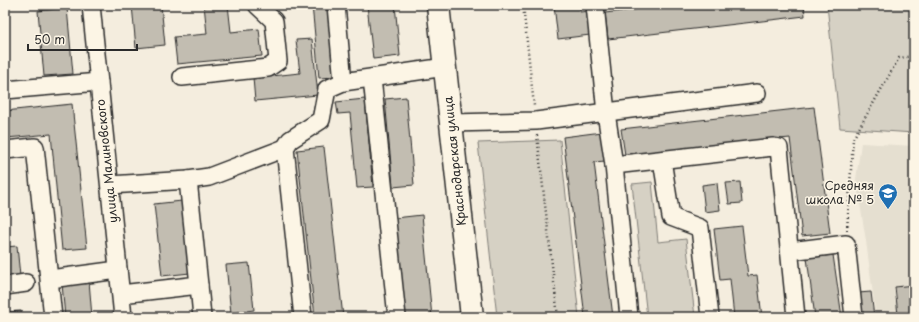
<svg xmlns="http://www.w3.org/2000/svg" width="919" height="322" font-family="'Playpen Sans',sans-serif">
<rect width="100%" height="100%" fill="#f4edde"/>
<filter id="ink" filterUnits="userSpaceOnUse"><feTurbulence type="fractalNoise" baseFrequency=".025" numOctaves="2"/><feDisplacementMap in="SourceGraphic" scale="8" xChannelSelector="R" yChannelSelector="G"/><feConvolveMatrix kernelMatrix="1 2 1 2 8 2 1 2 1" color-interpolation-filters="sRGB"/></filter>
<g filter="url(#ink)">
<!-- built -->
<polygon fill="#e5dfd0" points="861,143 914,146 914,317 876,317 866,241 856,179"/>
<!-- green -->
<g fill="#d6d1c4" stroke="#807e78">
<polygon points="827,5 914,5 914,133 840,128"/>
<polygon points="560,140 579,317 497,317 478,143"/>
<polygon points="652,182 658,242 686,239 695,317 647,317 632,184"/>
</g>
<!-- building -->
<g fill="#c2bdb1" stroke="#2b2b2b">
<polygon points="132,5 161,5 165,45 136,48"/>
<polygon points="204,5 228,5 231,32 259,29 262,56 177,64 174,37 207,34"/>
<polygon points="312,5 327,5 334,77 319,78"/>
<polygon points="367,5 395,5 400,56 373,59"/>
<polygon points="554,5 580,5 580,12 588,11 590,35 558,39"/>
<polygon points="678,5 804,5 805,16 608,39 605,13"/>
<polygon points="67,8 73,74 44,76 38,11"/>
<polygon points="312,39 318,95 255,101 253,78 300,73 296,40"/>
<polygon points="406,97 414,185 393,187 385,99"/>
<polygon points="365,99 373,187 357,188 350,113 338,114 336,102"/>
<polygon points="72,104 87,248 62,250 51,134 6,138 5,111"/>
<polygon points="814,107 830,233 802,236 790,138 625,155 621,129"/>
<polygon points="602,132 605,161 594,162 613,317 585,317 563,137"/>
<polygon points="324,147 343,317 315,317 297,150"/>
<polygon points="740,182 742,203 729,204 726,183"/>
<polygon points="717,183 720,210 705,212 702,185"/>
<polygon points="182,201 190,273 162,276 154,204"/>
<polygon points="422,215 432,317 404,317 395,218"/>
<polygon points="742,226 748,276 757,275 762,317 734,317 730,279 720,280 714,229"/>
<polygon points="17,246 20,276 5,277 5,247"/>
<polygon points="833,255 842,317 815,317 807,258"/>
<polygon points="249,263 254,310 231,313 226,265"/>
<polygon points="89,281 92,317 65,317 62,284"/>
<polygon points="914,285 914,313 898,315 895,287"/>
<polygon points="871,292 874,317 861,317 858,293"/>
<polygon points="21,311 22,317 5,317 5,312"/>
</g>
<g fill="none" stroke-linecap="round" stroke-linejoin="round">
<defs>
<g id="minor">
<polyline points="91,5 123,317"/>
<polyline points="336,5 343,82"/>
<polyline points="595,5 606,113 614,165 629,317"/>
<polyline points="182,77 268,68 278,61 274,21 257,5"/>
<polyline points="372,78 397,317"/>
<polyline points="5,90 99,82"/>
<polyline points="451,123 536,121 757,93"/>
<polyline points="5,150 35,147 53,317"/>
<polyline points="662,160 671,217 700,228 710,317"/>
<polyline points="614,165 773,147 779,148 796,317"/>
<polyline points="110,185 188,180 209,177 285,148"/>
<polyline points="790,251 846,244 854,317"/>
<polyline points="50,279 118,270"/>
<polyline points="199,285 202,317"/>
<polyline points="5,286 26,283"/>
<polyline points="121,294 199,285 188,180"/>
<polyline points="303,317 285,148 290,140 321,120 327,89 343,82 445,67"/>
</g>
<polyline id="major" points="438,5 451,123 472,317"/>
</defs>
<!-- minor casing -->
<use href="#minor" stroke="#2b2b2b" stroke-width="20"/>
<!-- major casing -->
<use href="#major" stroke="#2b2b2b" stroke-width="25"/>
<!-- path -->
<g stroke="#2b2b2b" stroke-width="2.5" stroke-dasharray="1 3" stroke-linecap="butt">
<polyline points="523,5 534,106"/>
<polyline points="537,135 558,317"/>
<polyline points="847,230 853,139 899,58 914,56"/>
</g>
<!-- minor -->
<use href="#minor" stroke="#fcf5e5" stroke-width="17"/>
<!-- major -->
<use href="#major" stroke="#fcf5e5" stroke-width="22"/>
</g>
</g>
<!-- icons -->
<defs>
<symbol id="school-pin" viewBox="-11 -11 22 30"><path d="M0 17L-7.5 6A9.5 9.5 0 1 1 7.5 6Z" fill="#1f6fb2" stroke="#fcf5e5"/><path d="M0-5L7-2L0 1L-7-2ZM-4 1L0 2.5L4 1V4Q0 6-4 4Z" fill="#fff"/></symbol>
</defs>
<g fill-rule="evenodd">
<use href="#school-pin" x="877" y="182" width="22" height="30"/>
</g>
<g text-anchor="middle" stroke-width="3" stroke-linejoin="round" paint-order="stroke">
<!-- street labels -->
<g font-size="12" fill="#2b2b2b" stroke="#fcf5e5">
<text transform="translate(107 161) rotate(-96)" y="4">улица Малиновского</text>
<text transform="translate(455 161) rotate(-96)" y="4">Краснодарская улица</text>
</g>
<!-- poi labels -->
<g font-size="12" fill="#2b2b2b" stroke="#fcf5e5" text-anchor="end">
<text x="874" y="190">Средняя<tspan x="874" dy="14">школа № 5</tspan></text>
</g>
</g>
<!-- margin -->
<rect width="919" height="322" fill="none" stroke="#fcf5e5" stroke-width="20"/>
<rect x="10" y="10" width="899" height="302" fill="none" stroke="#2b2b2b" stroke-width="1.5" filter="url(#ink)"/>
<!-- scale -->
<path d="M28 44v6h109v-6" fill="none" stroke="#2b2b2b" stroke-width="2"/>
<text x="34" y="44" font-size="12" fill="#2b2b2b" stroke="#fcf5e5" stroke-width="3" paint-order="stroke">50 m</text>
</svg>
